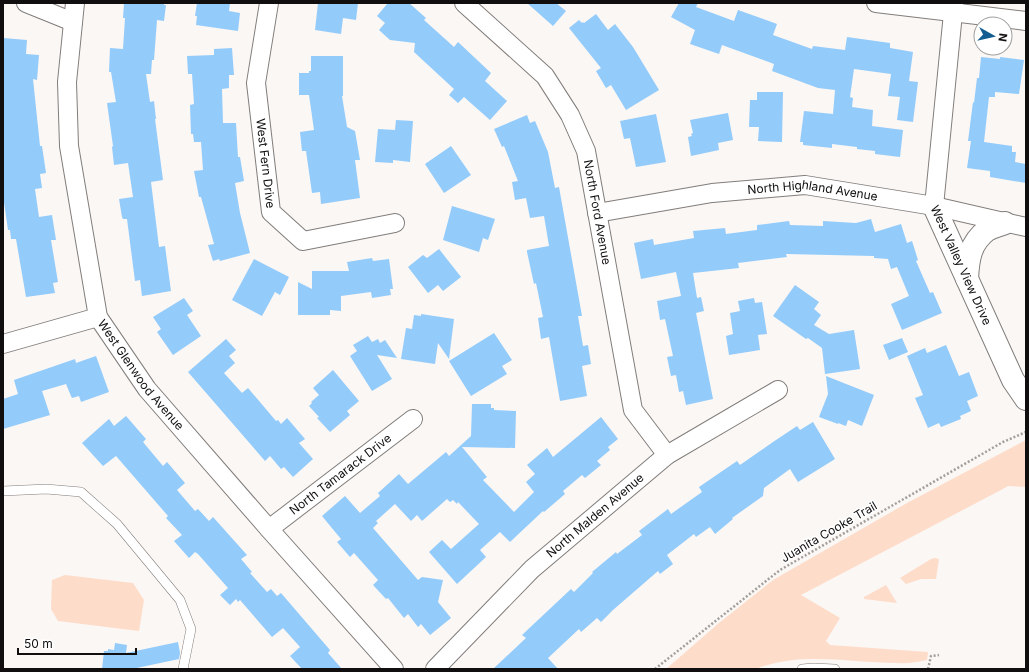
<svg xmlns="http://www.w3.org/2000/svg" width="1029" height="672" font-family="Inter,sans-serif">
<rect width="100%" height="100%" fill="#fbf7f4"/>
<!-- green -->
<g fill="#fedcca">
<path d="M1026 440V487L1008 486 1001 490 801 595 840 618 826 641 830 645 928 652 927 660C917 662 907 664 896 663 850 663 801 651 756 669H666L719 623 773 580 907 503Z"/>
<polygon points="935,558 939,559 936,579 921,579 906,584 900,578 931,559"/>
<polygon points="65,575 133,583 144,600 139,631 58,621 51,609 52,580"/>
<polygon points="886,585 897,603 864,599 864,597"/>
</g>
<!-- building -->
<g fill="#93cbfb">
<polygon points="124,3 164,3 164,5 166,5 164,21 157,20 154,60 152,60 151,74 146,74 150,102 154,101 156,119 155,119 163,180 151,182 159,247 165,246 171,291 142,296 140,280 135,281 127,219 123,219 122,217 119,199 133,197 128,163 114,165 112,147 113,146 107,103 116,102 111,72 109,72 110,48 123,49 125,18 123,18"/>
<polygon points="197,3 230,3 229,11 240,13 238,31 196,25 197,16 195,16"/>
<polygon points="318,3 358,3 356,20 343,18 341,34 315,30"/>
<polygon points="388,3 409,3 426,18 424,20 454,47 458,42 491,73 485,81 507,101 490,120 464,97 458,103 449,95 454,89 414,52 415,43 390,40 379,30 385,23 377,16"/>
<polygon points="527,3 556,3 566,11 553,26"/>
<polygon points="679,3 698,3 696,7 734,21 738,10 777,24 773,35 812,49 813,46 845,50 847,37 890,43 890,48 913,52 909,81 918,82 913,122 897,120 900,97 888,96 891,74 854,69 850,97 853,98 852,107 873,110 872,126 903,130 900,157 875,154 875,151 857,149 857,147 832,144 832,148 803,145 803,142 800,142 804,111 833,114 835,90 818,88 772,71 774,64 722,45 719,54 690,44 695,30 671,17"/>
<polygon points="596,14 608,30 615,24 633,47 659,90 626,110 611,85 606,88 596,71 601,68 569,28 579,20 582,23 583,22 584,23"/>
<polygon points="3,38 27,40 26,54 39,55 37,80 33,79 40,146 42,146 46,173 40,174 42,188 35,189 39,217 52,215 56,240 51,240 58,282 53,283 55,293 26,297 16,239 11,239 10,230 8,230 3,195"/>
<polygon points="232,48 234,75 229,75 229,88 222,89 223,123 236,123 238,157 240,157 244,181 235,183 240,213 250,253 220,261 219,259 213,261 208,245 214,244 201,197 199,197 194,171 203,170 201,142 194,142 193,134 191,134 190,105 194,104 192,74 188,74 187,56 214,55 214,49"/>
<polygon points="311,56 343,56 343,96 342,96 347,127 355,131 360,160 355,160 360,198 321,204 320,192 312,193 306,151 302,151 300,132 314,130 309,95 299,95 299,73 309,73 309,71 311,71"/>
<polygon points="981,57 1000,59 1000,57 1024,60 1019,94 995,92 995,97 989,97 984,142 1012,146 1012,152 1016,152 1015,162 1026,164 1026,183 990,177 990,171 967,168 971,141 968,141 973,102 974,103 977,78 979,78"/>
<polygon points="757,92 783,92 782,142 758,141 759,127 749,127 750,100 757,100"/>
<polygon points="728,113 733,140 718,143 719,150 691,156 688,137 692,136 691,134 693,133 690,120"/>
<polygon points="656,114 666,162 636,167 630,138 624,139 620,121"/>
<polygon points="527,115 530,123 535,121 548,152 555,188 559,187 582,316 578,316 583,346 588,345 591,364 582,366 587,396 560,401 549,337 541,339 538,318 543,317 536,283 534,284 527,252 527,250 549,246 544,216 530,218 526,198 515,200 512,182 518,181 504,146 502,147 494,129"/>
<polygon points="396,120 413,121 410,162 393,160 393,163 375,162 378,129 395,130"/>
<polygon points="451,146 471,175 444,193 425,164"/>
<polygon points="452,206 495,219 488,240 483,238 479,252 443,240"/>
<polygon points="871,219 875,232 901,224 907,243 912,241 918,260 916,261 930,293 933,292 942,313 902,330 891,304 909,296 897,267 891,269 888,259 874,258 874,256 786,254 787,257 738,263 739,268 693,273 697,298 701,297 704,311 696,313 713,399 686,405 683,391 679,392 676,375 671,376 667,357 673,356 665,319 660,320 657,301 681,296 676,272 641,279 634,243 653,239 654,245 694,238 693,231 725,228 726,234 757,230 757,225 789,221 790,225 823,226 823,221 856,223"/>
<polygon points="439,249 461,277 443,291 438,285 428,293 408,267 423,255 427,258"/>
<polygon points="372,258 373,261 389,259 393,289 390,289 391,295 372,298 371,292 341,296 341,311 330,310 330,315 298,315 298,282 312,289 312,271 349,271 347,262"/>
<polygon points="254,259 289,277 280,295 275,292 262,316 232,300"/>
<polygon points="795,285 819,302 814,309 821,315 814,325 829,334 854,330 860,369 825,374 822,348 808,338 806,339 773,316"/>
<polygon points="184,298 193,311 187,315 201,336 173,355 157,332 161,329 153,317"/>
<polygon points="754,298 755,303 762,302 767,334 758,335 760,350 729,355 726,336 733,334 730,313 740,311 738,301"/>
<polygon points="421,314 454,319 449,359 438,343 435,364 401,359 406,328 412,329 414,315 421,316"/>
<polygon points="494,333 512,360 502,366 507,374 471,396 449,361"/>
<polygon points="368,336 372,342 378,339 380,343 385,340 397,358 377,355 392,379 372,391 350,356 357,351 353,345"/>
<polygon points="902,338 908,352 889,360 883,345"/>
<polygon points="226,339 236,350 229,356 235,363 224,373 242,393 248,388 276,421 278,420 281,424 287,418 305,439 299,443 313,459 293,477 284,467 281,469 270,456 265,461 188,372"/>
<polygon points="946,345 959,376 969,372 978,396 967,401 971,411 960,416 961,419 941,427 939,423 928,428 915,398 923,395 907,356 925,348 927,353"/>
<polygon points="96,356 109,392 81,402 79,396 72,398 71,396 66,384 42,391 50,415 3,429 3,399 18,394 14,380 75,359 76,363"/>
<polygon points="333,370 359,401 347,411 350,415 330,432 317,418 319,417 309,406 312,403 311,402 319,395 313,388"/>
<polygon points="826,376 874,395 862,426 848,420 846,426 838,423 838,424 819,417 828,394"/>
<polygon points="472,404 491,404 491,408 494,408 494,410 516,411 515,448 462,447 487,477 483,480 514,512 534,492 526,482 535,474 527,465 547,448 553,457 601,417 618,439 608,447 610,450 597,461 601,465 585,478 582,475 563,491 565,494 544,512 543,511 510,542 500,532 480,550 486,557 457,584 429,552 442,540 451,549 479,524 458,502 457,504 453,500 450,502 447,499 422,521 417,515 411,521 395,504 376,521 378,523 373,528 418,580 422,577 443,580 438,602 451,618 430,635 421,624 418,627 408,614 404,618 388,598 386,599 373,585 378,580 354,553 350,557 337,542 341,539 322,516 345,496 360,513 380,496 378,493 399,474 408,484 446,452 449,456 471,436"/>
<polygon points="126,416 146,439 143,442 163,466 167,462 185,483 177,490 195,511 198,509 209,521 213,517 247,555 241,559 252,572 250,573 267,592 271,589 277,596 281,593 330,650 328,653 342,669 302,669 290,656 300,647 283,628 272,637 240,600 238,602 236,599 230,605 220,595 228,588 198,554 195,552 189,558 174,541 182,535 166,518 168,516 116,456 103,466 82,443 109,419 114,426"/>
<polygon points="813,422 835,459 798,482 790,469 764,488 763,496 732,518 733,519 715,534 710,527 696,537 694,534 667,555 673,564 660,574 658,571 613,610 601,622 597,618 581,632 579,629 548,658 558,669 493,669 526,638 522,635 571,589 574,592 593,573 592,572 616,552 617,554 642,535 639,531 668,509 671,514 702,492 699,487 737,461 740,465 773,442 797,426 800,430"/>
<polygon points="178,642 180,653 179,659 132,669 102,669 104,651 108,651 108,649 114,650 115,643 127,645 126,653"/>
</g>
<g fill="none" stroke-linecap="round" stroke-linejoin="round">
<defs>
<g id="service">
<polyline points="3,491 46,489 81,492 117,524 180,600 191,629 183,669"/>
<polyline points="802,669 813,668 835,669"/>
</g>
<g id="minor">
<polyline points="26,3 73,22"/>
<path id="s1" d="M75 3 67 82 69 146 98 317 147 389 269 529 394 669"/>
<path id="s2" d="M269 3 256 83 271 212 303 241 395 223"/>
<path id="s3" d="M464 3 545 76 570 115 586 151 633 410 667 455"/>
<polyline points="876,3 1026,21"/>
<polyline points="934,206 954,3"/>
<path id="s4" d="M597 213 712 193 805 185 934 206 1026 227"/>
<polyline points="3,344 98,317"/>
<path id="s5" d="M269 529 413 419"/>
<path id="s6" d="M435 669 532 569 667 455 778 390"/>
</g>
<g id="tertiary">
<path id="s7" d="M934 206 1013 380 1026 399"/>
<path d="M967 279C968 259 970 243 987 230 992 227 1000 225 1005 223"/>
</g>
</defs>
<!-- service casing -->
<use href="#service" stroke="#817d7b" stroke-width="10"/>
<!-- minor casing -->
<use href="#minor" stroke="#817d7b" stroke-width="20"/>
<!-- tertiary casing -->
<use href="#tertiary" stroke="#817d7b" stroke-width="24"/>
<!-- path -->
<g stroke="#a19e9c" stroke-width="2.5" stroke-dasharray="2 2" stroke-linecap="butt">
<polyline points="655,669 780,570 1003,442 1026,432"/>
<polyline points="928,669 931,656 939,655"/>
</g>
<!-- service -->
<use href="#service" stroke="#fff" stroke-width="9"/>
<!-- minor -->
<use href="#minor" stroke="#fff" stroke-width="18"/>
<!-- tertiary -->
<use href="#tertiary" stroke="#fff" stroke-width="22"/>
</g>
<g text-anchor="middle" stroke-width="3" stroke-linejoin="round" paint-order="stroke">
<!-- street labels -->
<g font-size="12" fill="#100e0e" stroke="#fff">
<text dy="4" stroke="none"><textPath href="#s2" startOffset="162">West Fern Drive</textPath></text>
<text dy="4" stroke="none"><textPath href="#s4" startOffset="218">North Highland Avenue</textPath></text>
<text dy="4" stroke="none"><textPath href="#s3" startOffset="257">North Ford Avenue</textPath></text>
<text dy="4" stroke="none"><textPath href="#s7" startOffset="65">West Valley View Drive</textPath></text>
<text dy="4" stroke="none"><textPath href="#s1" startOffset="389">West Glenwood Avenue</textPath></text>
<text dy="4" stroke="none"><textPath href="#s5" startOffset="90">North Tamarack Drive</textPath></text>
<text dy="4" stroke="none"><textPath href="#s6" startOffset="222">North Malden Avenue</textPath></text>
<text transform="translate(829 532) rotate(-30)" y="4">Juanita Cooke Trail</text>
</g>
</g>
<!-- border -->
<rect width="1029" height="672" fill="none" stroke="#100e0e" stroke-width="8"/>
<!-- north arrow -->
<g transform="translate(993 36) rotate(98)"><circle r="19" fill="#ffffff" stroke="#9f9f9f"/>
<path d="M0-3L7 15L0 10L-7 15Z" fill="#135d91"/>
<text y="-6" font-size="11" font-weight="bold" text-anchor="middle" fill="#100e0e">N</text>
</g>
<!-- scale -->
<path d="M18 648v6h118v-6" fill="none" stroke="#100e0e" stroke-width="2"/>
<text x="24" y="648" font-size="12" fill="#100e0e" stroke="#ffffff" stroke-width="3" paint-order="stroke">50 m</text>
</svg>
